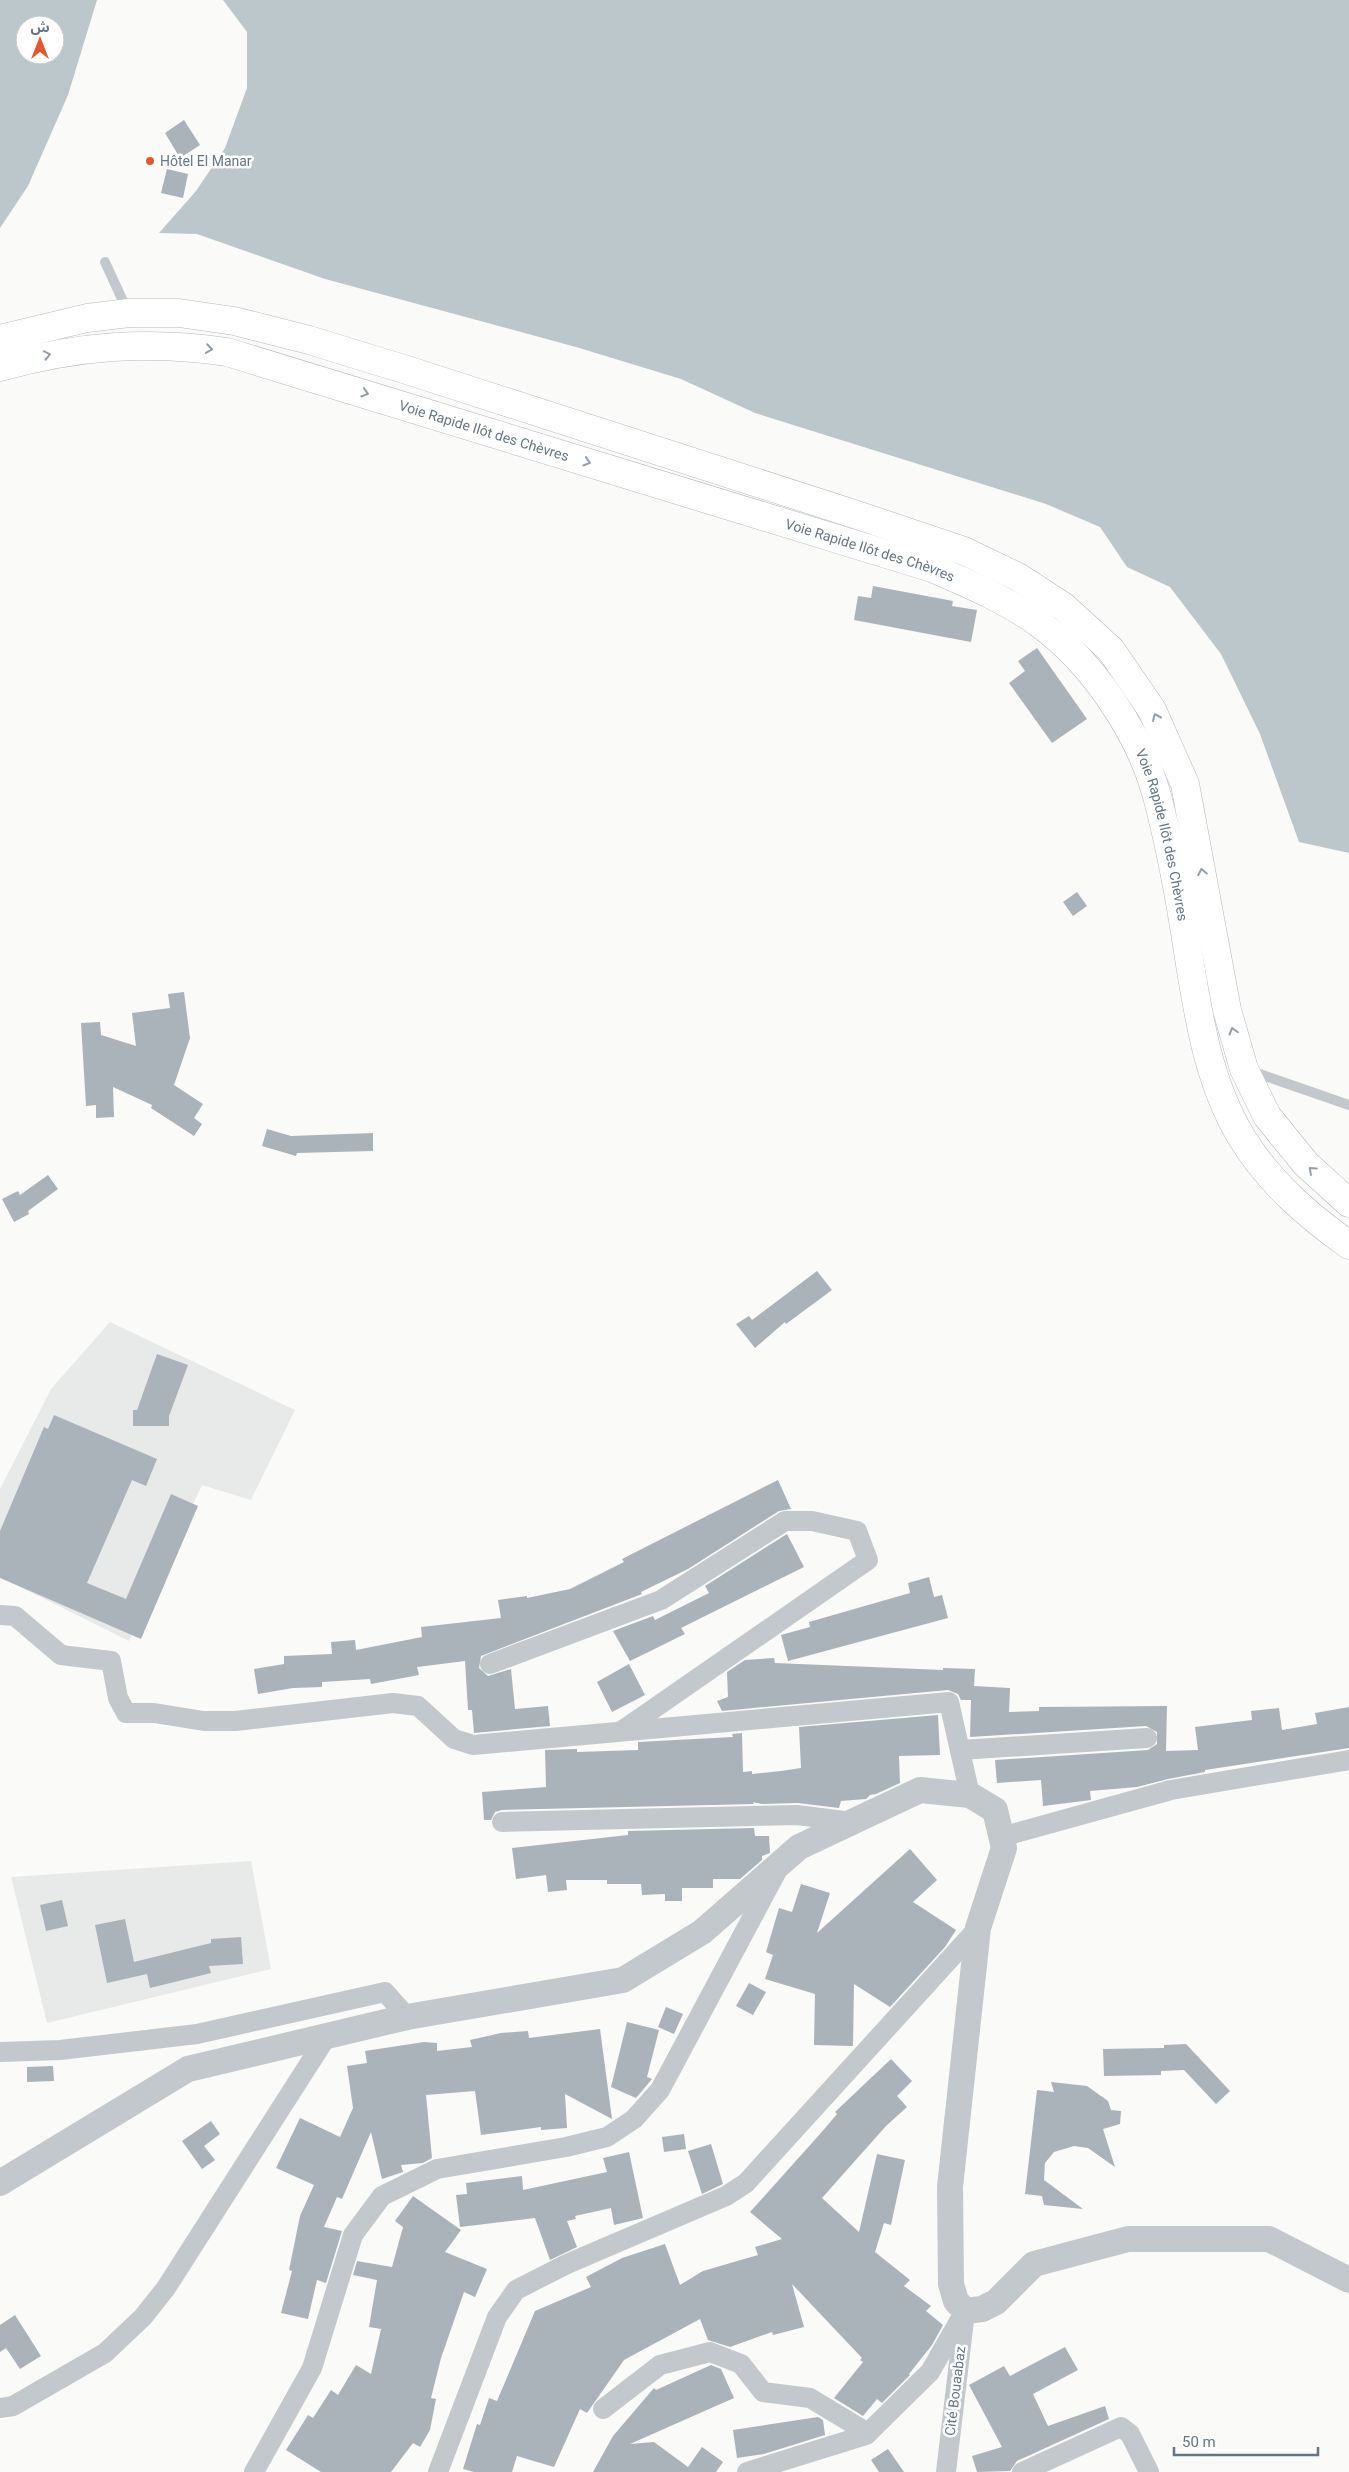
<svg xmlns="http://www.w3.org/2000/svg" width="1349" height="2472" font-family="Roboto,'Noto Sans Arabic',sans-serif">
<rect width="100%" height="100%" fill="#fafaf8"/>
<!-- built -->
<g fill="#e8e9e9">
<polygon points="110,1322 295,1410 251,1500 202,1485 129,1641 0,1577 0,1489 51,1389"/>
<polygon points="251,1861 271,1969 47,2023 11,1877"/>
</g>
<!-- water -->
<g fill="#bbc7cb" fill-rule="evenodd">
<path d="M0 0H97L68 95 28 186 0 228ZM25 25H55V55H25Z"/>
<polygon points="223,0 1349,0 1349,853 1299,842 1260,734 1221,654 1170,587 1127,567 1100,527 1046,504 755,413 681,379 576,347 325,279 197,234 159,233 196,191 225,148 247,88 247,32"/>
</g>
<!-- building -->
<g fill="#aab3b9">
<polygon points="184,120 200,145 180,158 165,133"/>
<polygon points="167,169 188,174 183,198 161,193"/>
<polygon points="873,586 953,601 952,606 977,610 971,642 854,620 858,596 871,598"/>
<polygon points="1037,648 1087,719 1052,743 1009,683 1025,671 1018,661"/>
<polygon points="1077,892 1087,906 1073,916 1063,902"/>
<polygon points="184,992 190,1038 174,1085 203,1104 194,1118 202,1124 194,1136 151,1108 152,1105 113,1087 114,1117 96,1118 96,1105 86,1106 81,1023 100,1022 101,1035 136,1046 132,1013 170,1008 168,994"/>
<polygon points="267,1129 291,1136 373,1133 373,1151 297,1153 296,1156 262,1146"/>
<polygon points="48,1175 58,1189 28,1211 29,1214 14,1222 2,1199 18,1191 20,1195"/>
<polygon points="817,1271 832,1290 786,1324 785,1322 755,1348 736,1324 749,1316 752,1320"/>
<polygon points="157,1354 188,1365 169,1416 169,1426 133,1426 133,1410 137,1410"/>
<polygon points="54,1415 157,1459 146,1486 132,1480 87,1583 126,1599 171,1494 198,1506 141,1639 0,1578 0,1531 44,1427 48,1429"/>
<polygon points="778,1480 791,1509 779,1511 688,1569 641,1592 642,1594 481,1656 479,1668 488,1676 511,1669 515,1709 548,1706 550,1726 474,1733 472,1710 468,1710 465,1661 417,1667 419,1675 371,1684 370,1679 322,1682 322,1687 293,1688 258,1694 254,1669 284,1664 284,1656 332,1654 331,1642 355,1640 356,1650 422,1637 421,1627 501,1618 498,1600 527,1596 527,1598 570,1589 624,1562 622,1559"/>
<polygon points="787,1534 804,1567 681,1628 685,1634 630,1661 613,1631 653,1616 655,1620 709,1593 705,1586"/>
<polygon points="929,1577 934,1597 942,1595 948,1618 788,1661 781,1635 810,1627 809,1622 910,1593 908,1583"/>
<polygon points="774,1658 775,1663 943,1670 943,1668 975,1669 974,1686 1010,1688 1009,1712 1039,1711 1039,1707 1167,1706 1166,1751 1198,1750 1195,1727 1252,1720 1251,1711 1279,1708 1282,1730 1317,1724 1315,1713 1349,1707 1349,1748 1205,1770 1205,1772 1168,1779 1137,1787 1090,1791 1091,1800 1043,1806 1041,1780 997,1783 995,1760 1148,1750 1157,1744 1157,1732 1146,1726 970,1737 971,1700 961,1700 958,1694 948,1690 722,1711 717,1701 728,1697 727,1672 745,1660"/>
<polygon points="629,1664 645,1695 612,1712 597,1682"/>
<polygon points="938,1715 940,1755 899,1756 900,1783 876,1794 870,1795 866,1799 841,1801 839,1808 798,1803 762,1804 753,1802 754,1804 502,1810 495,1812 491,1820 484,1820 482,1792 546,1787 545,1750 577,1749 577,1752 638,1750 638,1742 733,1737 732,1734 742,1733 743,1772 752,1771 752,1774 781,1771 801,1768 799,1727"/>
<polygon points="754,1828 755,1836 769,1836 770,1853 762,1856 762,1860 740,1879 713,1879 713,1888 682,1888 682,1901 665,1901 665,1894 642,1895 641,1884 607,1884 607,1880 566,1880 567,1890 548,1892 546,1875 516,1879 512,1848 628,1835 628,1831"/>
<polygon points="910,1849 937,1880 913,1902 956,1930 945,1947 890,2007 854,1984 853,2046 814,2045 815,1994 765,1979 773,1955 766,1952 779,1908 792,1912 801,1884 830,1893 817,1933"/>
<polygon points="62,1900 68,1926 46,1931 40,1905"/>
<polygon points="125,1919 134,1962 211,1943 211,1939 241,1937 243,1964 209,1966 211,1973 150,1988 147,1974 107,1983 95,1925"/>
<polygon points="749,1983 766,1992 753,2015 736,2006"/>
<polygon points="666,2007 683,2014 674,2034 658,2027"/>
<polygon points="627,2022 659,2030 647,2077 652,2079 636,2098 611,2087"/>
<polygon points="600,2029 612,2119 565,2094 567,2128 541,2130 541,2127 481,2135 475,2091 426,2095 432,2158 423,2163 401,2165 403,2172 382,2179 371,2132 342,2199 337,2197 324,2227 342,2231 326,2283 317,2280 308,2319 281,2313 292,2271 289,2270 300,2216 314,2185 276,2168 300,2118 340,2137 353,2108 347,2066 367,2063 365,2051 424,2042 437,2043 437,2051 472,2047 470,2040 501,2033 528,2031 529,2038"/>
<polygon points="1186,2044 1230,2091 1216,2104 1184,2070 1161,2071 1161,2075 1104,2076 1103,2049 1164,2048 1164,2045"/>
<polygon points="891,2059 912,2081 897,2096 907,2107 886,2126 822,2198 859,2232 877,2154 905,2160 891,2225 884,2223 875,2252 910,2280 904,2286 931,2306 926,2311 943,2325 932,2345 909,2374 910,2375 882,2403 877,2399 863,2416 834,2398 863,2362 860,2360 862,2358 792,2284 804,2327 773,2335 772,2332 730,2347 708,2340 700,2319 624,2360 587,2413 580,2409 554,2467 517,2456 512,2472 474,2472 463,2469 477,2424 480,2425 489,2398 497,2401 535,2311 591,2287 586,2277 622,2258 665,2244 680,2285 703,2271 758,2255 755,2247 782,2239 750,2212 820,2134 837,2114 835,2112"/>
<polygon points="53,2066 54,2081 27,2082 27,2067"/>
<polygon points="1051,2082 1087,2086 1108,2101 1111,2110 1121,2111 1120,2124 1103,2129 1115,2167 1088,2148 1074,2146 1054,2152 1045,2163 1044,2180 1083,2209 1044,2205 1042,2196 1025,2194 1037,2090 1054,2092"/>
<polygon points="211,2121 220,2134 204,2146 215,2160 202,2169 182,2141"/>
<polygon points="684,2134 686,2149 664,2152 662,2137"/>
<polygon points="711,2144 723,2184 702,2194 688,2151"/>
<polygon points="629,2152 643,2218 614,2225 611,2208 575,2216 576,2219 567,2221 577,2247 550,2260 535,2218 460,2227 456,2195 467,2194 466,2183 522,2176 523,2190 607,2172 603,2158"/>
<polygon points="413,2196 461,2230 445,2252 487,2269 475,2297 464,2292 441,2358 431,2398 436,2399 430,2430 420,2447 413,2443 391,2472 321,2472 286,2450 308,2415 313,2418 331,2390 338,2395 356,2365 371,2374 381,2329 369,2327 377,2280 353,2275 357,2261 392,2267 403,2227 395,2221"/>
<polygon points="15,2315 41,2356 20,2369 6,2348 0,2352 0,2325"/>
<polygon points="1065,2347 1078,2370 1033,2394 1048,2426 1105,2406 1109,2419 1017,2461 1010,2471 977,2472 972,2456 1002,2447 969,2385 1004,2366 1010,2376"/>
<polygon points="711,2365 721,2369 734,2398 630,2444 654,2442 688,2467 702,2447 723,2462 716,2472 593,2472 613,2436 654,2388 656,2390"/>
<polygon points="818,2417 823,2420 825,2435 764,2454 737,2458 733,2430"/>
<polygon points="888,2449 904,2472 879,2472 871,2460"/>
</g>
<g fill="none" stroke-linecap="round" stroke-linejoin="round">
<defs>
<g id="trunk">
<polyline points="0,339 87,318 129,313 179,313 234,321 309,340 410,371 851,513 964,551 1018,577 1064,607 1111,650 1152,710 1185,784 1227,1010 1244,1069 1267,1116 1306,1164 1349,1203"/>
<path id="s1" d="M0 367C77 346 147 340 227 352L932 568C969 584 1007 600 1040 624 1093 663 1140 733 1157 796 1171 849 1181 904 1189 958 1199 1020 1209 1084 1242 1138 1269 1182 1307 1215 1349 1245"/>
</g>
</defs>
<!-- trunk casing -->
<use href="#trunk" stroke="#b4b9bd" stroke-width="29"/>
<!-- service -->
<g stroke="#c3c8cc" stroke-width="10">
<polyline points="105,262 128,312"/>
<polyline points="1251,1071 1349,1105"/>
</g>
<!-- minor -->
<g stroke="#c3c8cc" stroke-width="20">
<polyline points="0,1615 15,1616 61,1655 111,1661 118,1698 126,1713 154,1713 204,1721 235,1721 393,1703 418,1706 454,1739 473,1745 949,1702 970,1795"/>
<polyline points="490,1664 661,1600 785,1521 812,1521 857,1531 868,1560 623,1730"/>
<polyline points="960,1750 1147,1738"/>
<polyline points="502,1822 797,1815 852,1822"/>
<polyline points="1001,1837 1171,1790 1349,1760"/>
<polyline points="0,2052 60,2050 197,2034 385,1992 407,2017"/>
<polyline points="0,2408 13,2406 105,2353 143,2317 166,2288 327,2036"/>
<polyline points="603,2409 660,2365 710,2352 741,2364 763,2392 810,2398 868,2433"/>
<polyline points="254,2472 312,2368 353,2235 382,2196 437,2169 566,2147 607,2137 634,2119 660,2090 777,1871"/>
<polyline points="438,2472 497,2317 516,2290 567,2264 726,2196 746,2183 978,1928"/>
<polyline points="747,2472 866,2435 930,2372 965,2311"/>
<polyline points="946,2472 964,2320"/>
<polyline points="1022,2472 1121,2427 1130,2434 1149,2472"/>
</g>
<!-- tertiary -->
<polyline stroke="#c3c8cc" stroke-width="26" points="0,2183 188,2069 407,2017 623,1980 702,1932 799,1847 920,1790 970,1795 995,1810 1004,1848 978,1928 950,2187 951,2284 956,2301 965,2311 982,2309 996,2302 1034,2264 1128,2239 1269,2239 1349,2280"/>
<!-- trunk -->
<use href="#trunk" stroke="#fff" stroke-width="28"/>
</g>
<!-- one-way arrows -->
<defs><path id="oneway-chevron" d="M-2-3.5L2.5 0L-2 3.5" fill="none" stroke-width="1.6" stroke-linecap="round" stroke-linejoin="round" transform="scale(1.25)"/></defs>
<g stroke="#939fa8">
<use href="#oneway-chevron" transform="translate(209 349) rotate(9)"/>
<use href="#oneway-chevron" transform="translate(47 355) rotate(-11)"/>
<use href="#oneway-chevron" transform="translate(365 393) rotate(17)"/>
<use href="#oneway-chevron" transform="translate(587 462) rotate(17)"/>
<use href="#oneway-chevron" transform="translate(1156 717) rotate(-114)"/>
<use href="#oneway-chevron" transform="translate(1202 872) rotate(-101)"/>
<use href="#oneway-chevron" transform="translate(1233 1031) rotate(-106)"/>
<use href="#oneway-chevron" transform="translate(1312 1170) rotate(-138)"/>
</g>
<!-- markers -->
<circle fill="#e4572e" stroke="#fff" stroke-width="2" cx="150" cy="161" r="5"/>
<g text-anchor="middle" stroke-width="5" stroke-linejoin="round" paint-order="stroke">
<!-- poi labels -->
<g font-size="14" fill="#657683" stroke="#fff" text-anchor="start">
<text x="160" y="166">Hôtel El Manar</text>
</g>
<!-- street labels -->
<g font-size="14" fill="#657683" stroke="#fff">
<text dy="5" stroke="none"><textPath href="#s1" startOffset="498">Voie Rapide Ilôt des Chèvres</textPath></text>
<text dy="5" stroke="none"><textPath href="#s1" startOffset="902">Voie Rapide Ilôt des Chèvres</textPath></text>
<text dy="5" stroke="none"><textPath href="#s1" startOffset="1339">Voie Rapide Ilôt des Chèvres</textPath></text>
<text transform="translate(955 2391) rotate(-83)" y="5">Cité Bouaabaz</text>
</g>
</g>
<!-- north arrow -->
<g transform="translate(40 40)"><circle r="24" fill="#ffffff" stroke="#c1c8cd"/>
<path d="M0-4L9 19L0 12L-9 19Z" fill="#e4572e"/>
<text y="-8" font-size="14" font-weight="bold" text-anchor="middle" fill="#657683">ش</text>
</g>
<!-- scale -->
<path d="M1174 2447v8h144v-8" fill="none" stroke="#657683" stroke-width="2.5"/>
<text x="1182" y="2447" font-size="15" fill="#657683" stroke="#ffffff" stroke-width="4" paint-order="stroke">50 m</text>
</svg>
